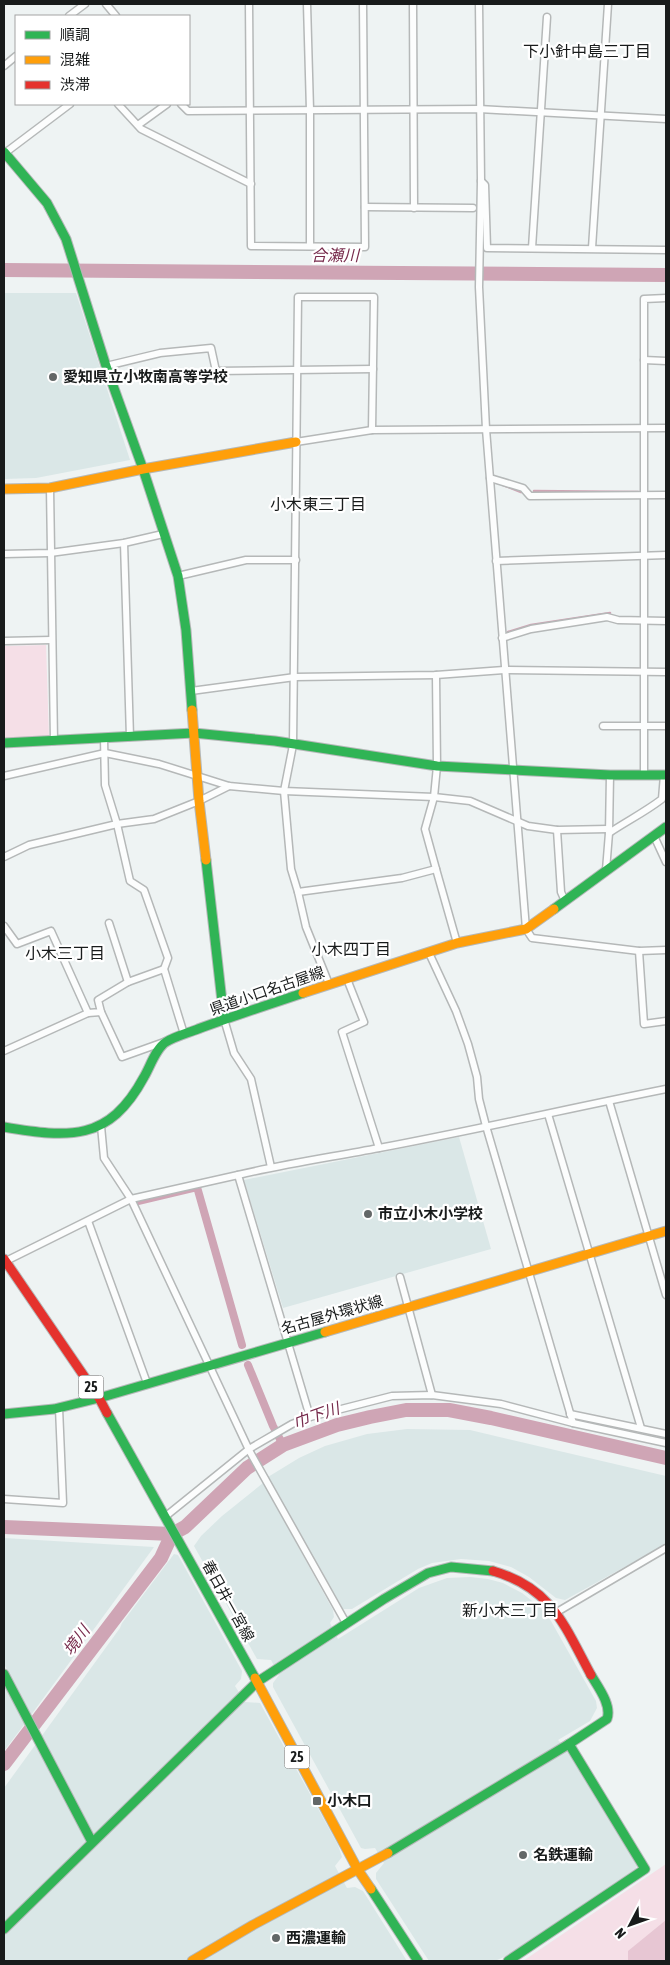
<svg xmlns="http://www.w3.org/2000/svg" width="670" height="1965" font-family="'Asap Condensed','Noto Sans JP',sans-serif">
<rect width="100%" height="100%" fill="#eef3f3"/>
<!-- built -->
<g fill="#dae7e7">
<polygon points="4,293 76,293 130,460 36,478 4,479"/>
<polygon points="459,1137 491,1249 283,1308 244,1180"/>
<polygon points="407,1429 470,1430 666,1476 666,1544 565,1600 556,1598 529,1577 511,1567 489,1561 461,1559 432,1563 418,1569 352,1609 343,1609 268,1477 299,1458 325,1446 367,1434"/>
<polygon points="263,1483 333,1610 334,1617 330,1623 338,1639 419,1588 447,1578 470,1577 488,1579 503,1583 522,1593 541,1608 551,1621 596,1701 597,1708 590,1721 558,1740 571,1754 638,1862 635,1873 531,1945 495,1961 429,1961 376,1879 376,1873 384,1863 375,1848 365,1849 361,1848 273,1687 273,1683 279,1675 271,1660 257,1659 194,1546 201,1536 222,1516"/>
<polygon points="4,1538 154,1547 31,1715 4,1664"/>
<polygon points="174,1554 178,1555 242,1671 241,1679 235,1686 245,1702 260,1703 338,1845 342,1857 335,1866 347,1888 355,1887 363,1891 407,1961 4,1961 4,1788 120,1628 122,1623"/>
<polygon points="4,1681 26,1722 4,1751"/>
</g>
<!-- green -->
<g fill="#f5dfe7">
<polygon points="46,645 49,737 4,738 4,646"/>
<polygon points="666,1864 666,1961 523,1961"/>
</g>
<!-- forest -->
<polygon fill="#e7c6d3" points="666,1920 666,1961 628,1961 628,1951"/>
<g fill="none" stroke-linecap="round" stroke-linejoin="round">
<!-- stream -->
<g stroke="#cfa5b5" stroke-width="2.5">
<polyline points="503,485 521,492"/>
<polyline points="534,491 638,492"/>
<polyline points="508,632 531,625 610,613"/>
</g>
<!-- canal -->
<g stroke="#cfa5b5" stroke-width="8">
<polyline points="138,1201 197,1187 242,1345"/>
<polyline points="248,1365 273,1426 283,1445"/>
</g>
<!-- river -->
<g stroke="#cfa5b5" stroke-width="14">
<polyline points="4,270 666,275"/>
<polyline points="4,1527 172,1534 185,1527 247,1468 283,1445 337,1425 370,1417 406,1410 449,1410 491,1418 666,1458"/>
<polyline points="4,1764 161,1558 172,1534"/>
</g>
<defs>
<g id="street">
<polyline points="106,4 116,16"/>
<polyline points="249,4 251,246 365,247 363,4"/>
<polyline points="307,4 310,110 310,246"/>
<polyline points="413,4 414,208"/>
<polyline points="479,4 481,181 479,287 486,429 526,929 532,938 639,951 666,950"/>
<polyline points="69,16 85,4"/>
<polyline points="4,66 16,56"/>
<polyline points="118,104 141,129 251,184"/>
<polyline points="181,104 188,111 479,109 666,119"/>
<polyline points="138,125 167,104"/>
<polyline points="5,153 70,104"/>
<polyline points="481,181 485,185 487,248 666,250"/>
<polyline points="365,207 473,208"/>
<polyline points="532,248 547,17"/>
<polyline points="592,248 608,4"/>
<polyline points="644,360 666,361"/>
<polyline points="106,366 160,353 211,348 216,371 373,369"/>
<polyline points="372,430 374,297 298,297 293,745 284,791 291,869 298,892 402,878 436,869 457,943"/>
<polyline points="296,442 372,430 666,428"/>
<polyline points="490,478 523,488 530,496 666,495"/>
<polyline points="50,488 54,741"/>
<polyline points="124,543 130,737"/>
<polyline points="4,554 50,553 124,543 163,534"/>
<polyline points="496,561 666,555"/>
<polyline points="178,576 246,560 296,560"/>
<polyline points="502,638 531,629 607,617 618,620 666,621"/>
<polyline points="4,641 51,640"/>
<polyline points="436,675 437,766 434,797 425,829 436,869"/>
<polyline points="191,691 295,677 436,675 504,670 666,672"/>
<polyline points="603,726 666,726"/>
<polyline points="104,738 105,785 117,824 130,881 144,890 168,958 164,969 184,1034"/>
<polyline points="644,775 644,299 666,298"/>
<polyline points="4,776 105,753 159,764 229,786 284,791 434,797 470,801 528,826 557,830 608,829"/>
<polyline points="557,830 561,892 565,901"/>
<path d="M609 833C627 821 645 812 662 799L664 775"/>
<polyline points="654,836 666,862"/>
<polyline points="4,857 29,845 117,824 154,819 199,801 229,786"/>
<polyline points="606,870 609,833 610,775"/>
<polyline points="298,892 306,927 329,984"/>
<polyline points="109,923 128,982"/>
<polyline points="4,926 17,944 51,931 88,1013 4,1051"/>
<polyline points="639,951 644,1024 666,1021"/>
<polyline points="429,953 456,1011 468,1044 477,1077 479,1099 486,1126 573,1423"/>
<polyline points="347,979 364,1022 342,1032 379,1148"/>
<polyline points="101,1012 122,1057 164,1042"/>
<polyline points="88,1013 101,1012 98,1000 128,982 164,969"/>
<polyline points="224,1019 234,1053 251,1079 271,1167"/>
<polyline points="609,1101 666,1295"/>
<polyline points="548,1114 641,1428"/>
<polyline points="101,1126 104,1158 131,1199 238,1175 310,1417"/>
<path d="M238 1175C284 1164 332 1157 379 1148 475 1130 571 1108 666 1089"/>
<polyline points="88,1221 147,1383"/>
<polyline points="4,1262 131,1199 250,1452 346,1623"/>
<polyline points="400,1277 432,1395"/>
<polyline points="570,1414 666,1434"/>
<polyline points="4,1499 63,1503 59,1408"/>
<polyline points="166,1516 249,1449 292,1424 310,1417 392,1396 432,1395 501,1404 573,1423 666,1443"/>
<polyline points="557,1612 666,1548"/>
</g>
<g id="fast">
<polyline points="4,152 47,203 66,239 106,366 143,469 178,576 186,630 192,710"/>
<polyline points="4,743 194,733 275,741 437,766 610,775 666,775"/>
<polyline points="206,860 224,1019"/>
<polyline points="554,909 666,827"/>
<path d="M4 1127C69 1138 109 1142 144 1077 150 1067 156 1048 166 1042 176 1036 188 1033 198 1029 233 1016 268 1005 303 993"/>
<polyline points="107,1413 255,1678"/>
<polyline points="4,1414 54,1409 99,1398 325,1332"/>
<polyline points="4,1674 92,1842"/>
<path d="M388 1853 569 1744 607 1719C612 1705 598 1687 591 1675"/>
<polyline points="371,1889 418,1961"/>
<polyline points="4,1929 257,1682 384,1599 428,1573 451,1567 493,1571"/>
<polyline points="508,1961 645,1869 569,1744"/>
</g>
<g id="slow">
<polyline points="4,489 50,488 143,469 296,442"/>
<polyline points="192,710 199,801 206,860"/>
<polyline points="303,993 457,943 526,929 554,909"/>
<polyline points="325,1332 666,1231"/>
<polyline points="255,1678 358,1870 371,1889"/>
<polyline points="192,1961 253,1925 388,1853"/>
</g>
<g id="jam">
<polyline points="4,1259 99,1398 107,1413"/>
<path d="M493 1571C552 1588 564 1625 591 1675"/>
</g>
</defs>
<!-- street casing -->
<use href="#street" stroke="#b5b8b8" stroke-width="9"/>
<!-- fast casing -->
<use href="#fast" stroke="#b5b8b8" stroke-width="11"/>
<!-- slow casing -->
<use href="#slow" stroke="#b5b8b8" stroke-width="11"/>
<!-- jam casing -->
<use href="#jam" stroke="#b5b8b8" stroke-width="11"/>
<!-- street -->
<use href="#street" stroke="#fcfdfd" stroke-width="6"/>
<!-- fast -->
<use href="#fast" stroke="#30b455" stroke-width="9"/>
<!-- slow -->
<use href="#slow" stroke="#ff9f0a" stroke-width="9"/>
<!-- jam -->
<use href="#jam" stroke="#e5322d" stroke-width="9"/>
</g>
<!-- markers -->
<g fill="#636767" stroke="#fff" stroke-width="2">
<circle cx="53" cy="377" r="5"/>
<circle cx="368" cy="1214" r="5"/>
<rect x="312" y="1796" width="10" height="10" rx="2.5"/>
<circle cx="523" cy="1855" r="5"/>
<circle cx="276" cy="1938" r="5"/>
</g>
<g text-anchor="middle" stroke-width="4.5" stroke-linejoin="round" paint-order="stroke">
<!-- shield labels -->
<g fill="#fff" stroke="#5d5f5f" stroke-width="1">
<rect x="78.5" y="1375.5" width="25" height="23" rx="4"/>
<rect x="284.5" y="1745.5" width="25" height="23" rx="4"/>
</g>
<g font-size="14" font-weight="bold" fill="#181b1b">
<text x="91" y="1392">25</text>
<text x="297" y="1762">25</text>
</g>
<!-- poi labels -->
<g font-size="15" font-weight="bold" fill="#181b1b" stroke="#fff" text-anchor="start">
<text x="63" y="382">愛知県立小牧南高等学校</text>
<text x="378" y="1219">市立小木小学校</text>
<text x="327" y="1806">小木口</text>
<text x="533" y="1860">名鉄運輸</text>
<text x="286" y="1943">西濃運輸</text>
</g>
<!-- street labels -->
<g font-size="15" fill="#181b1b" stroke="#fff">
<text transform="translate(267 991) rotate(-19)" y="5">県道小口名古屋線</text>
<text transform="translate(332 1315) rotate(-16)" y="5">名古屋外環状線</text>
<text transform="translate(228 1601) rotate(61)" y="5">春日井一宮線</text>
</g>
<!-- neighbourhood labels -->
<g font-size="16" fill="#181b1b" stroke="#fff">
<text x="587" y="57">下小針中島三丁目</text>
<text x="318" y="510">小木東三丁目</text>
<text x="351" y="955">小木四丁目</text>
<text x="65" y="959">小木三丁目</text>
<text x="510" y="1616">新小木三丁目</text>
</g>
<!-- water labels -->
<g font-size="16" font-style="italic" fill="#772b4c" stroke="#fff">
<text x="335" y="261">合瀬川</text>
<text transform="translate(316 1415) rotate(-19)" y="6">巾下川</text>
<text transform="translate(76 1640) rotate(-53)" y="6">境川</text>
</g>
</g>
<!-- border -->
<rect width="670" height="1965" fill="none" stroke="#181b1b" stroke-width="10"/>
<!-- legend -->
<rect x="15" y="15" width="175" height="90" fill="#ffffff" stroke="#a3a4a4"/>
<rect x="25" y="31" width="25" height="8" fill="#30b455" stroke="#a3a4a4"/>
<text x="60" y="40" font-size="15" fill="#181b1b">順調</text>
<rect x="25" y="56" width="25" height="8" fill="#ff9f0a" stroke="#a3a4a4"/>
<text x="60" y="65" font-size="15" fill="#181b1b">混雑</text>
<rect x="25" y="81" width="25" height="8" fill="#e5322d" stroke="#a3a4a4"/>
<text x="60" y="90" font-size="15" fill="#181b1b">渋滞</text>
<!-- north arrow -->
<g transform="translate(630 1925) rotate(229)" stroke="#ffffff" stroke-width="4" paint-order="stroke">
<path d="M0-4L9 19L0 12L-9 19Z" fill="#181b1b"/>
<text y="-8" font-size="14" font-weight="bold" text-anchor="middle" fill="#181b1b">N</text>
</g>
</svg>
